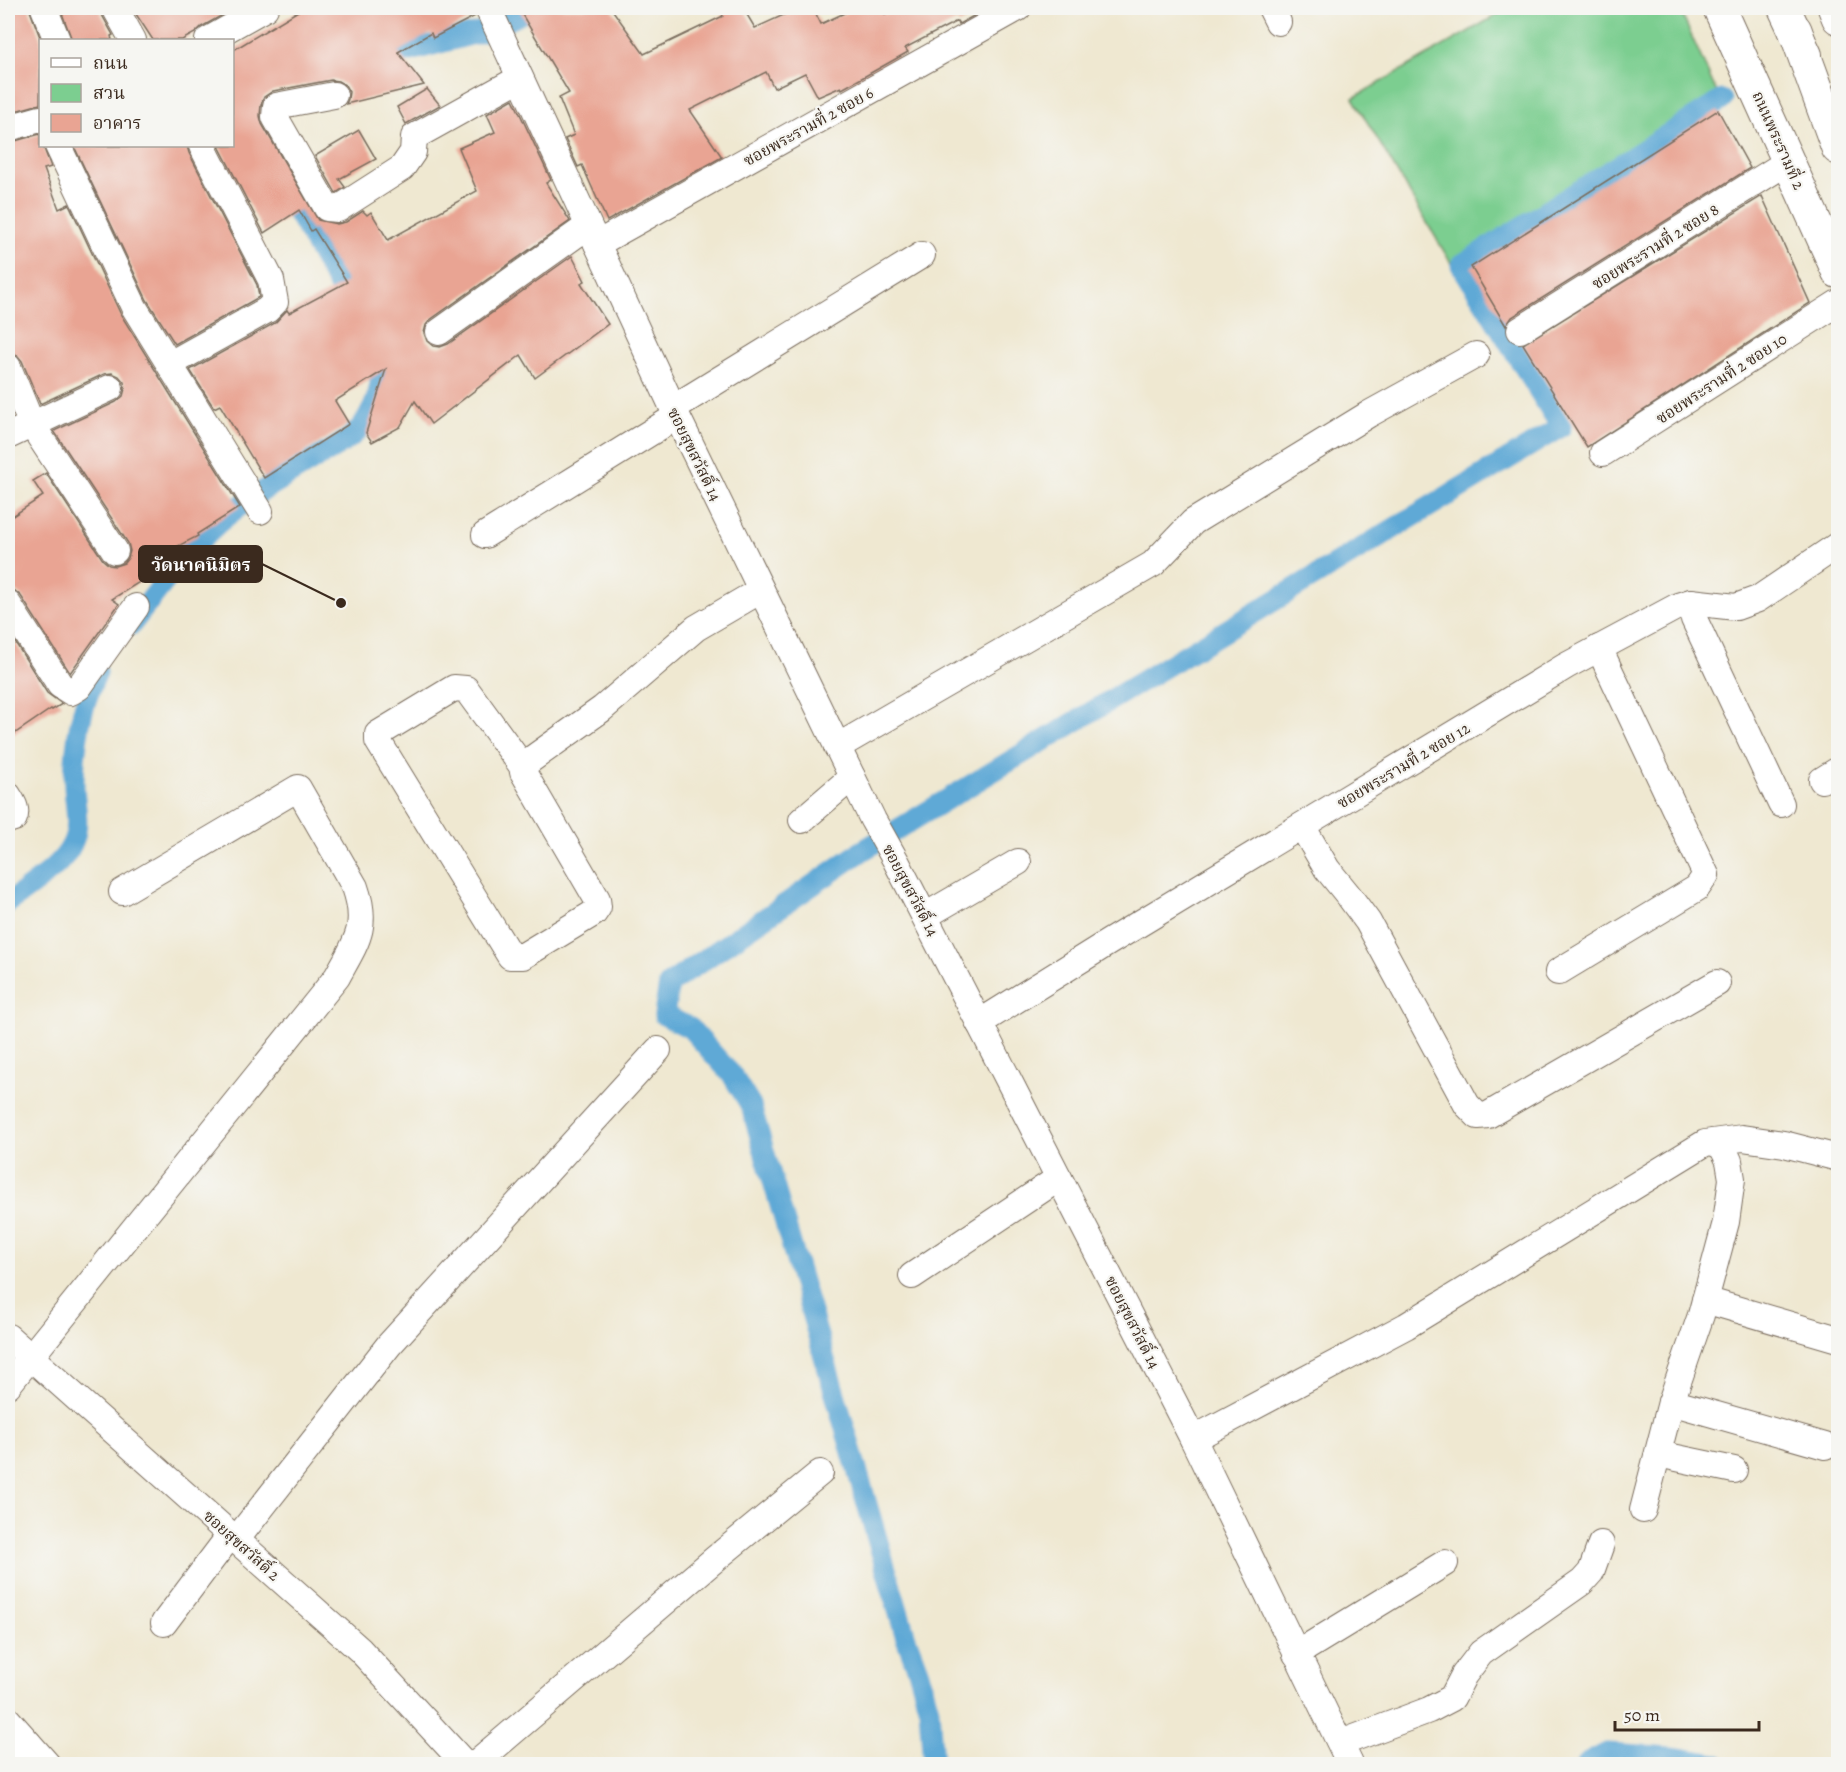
<svg xmlns="http://www.w3.org/2000/svg" width="1846" height="1772" font-family="Alegreya,'Noto Serif Thai',serif">
<rect width="100%" height="100%" fill="#f6f6f2"/>
<filter id="ink" filterUnits="userSpaceOnUse"><feTurbulence type="fractalNoise" baseFrequency=".0167" numOctaves="2"/><feDisplacementMap in="SourceGraphic" scale="12" xChannelSelector="R" yChannelSelector="G"/><feConvolveMatrix kernelMatrix="1 2 1 2 8 2 1 2 1" color-interpolation-filters="sRGB"/></filter>
<filter id="wash" filterUnits="userSpaceOnUse"><feTurbulence type="fractalNoise" baseFrequency=".008" numOctaves="4" result="noise"/><feDisplacementMap in="SourceGraphic" scale="24" xChannelSelector="R" yChannelSelector="G"/><feGaussianBlur stdDeviation="1.35" result="paint"/><feColorMatrix in="noise" values="0 0 0 0 0 0 0 0 0 0 0 0 0 0 0 0 0 1.4 0 .05"/><feComposite in="paint" operator="in"/></filter>
<g filter="url(#wash)">
<rect width="100%" height="100%" fill="#efe8d1"/>
<!-- green -->
<polygon fill="#7cce90" stroke="#5c7c57" stroke-width="1.5" points="1509,8 1679,8 1717,93 1452,265 1353,98"/>
<g fill="none" stroke-linecap="round" stroke-linejoin="round">
<!-- canal -->
<g stroke="#5ea9d6" stroke-width="21">
<polyline points="372,61 489,30 532,8"/>
<polyline points="282,186 353,310"/>
<path d="M131 625C156 593 181 558 211 530 241 501 281 481 317 458 328 451 342 445 352 436 376 415 390 375 373 345"/>
<path d="M8 903C27 888 62 867 72 844 82 823 73 801 74 780 75 740 81 708 97 672"/>
<polyline points="933,1764 929,1709 919,1673 906,1638 751,1106 732,1075 690,1028 664,1015 669,984 862,851 1561,427 1461,265 1722,100"/>
<polyline points="1586,1764 1607,1753 1671,1757 1716,1764"/>
</g>
</g>
<g id="blocks">
<!-- building -->
<g fill="#e9a493">
<polygon points="8,8 29,8 41,40 40,104 8,113"/>
<polygon points="60,8 100,8 102,15 113,35 111,36 112,40 72,40"/>
<polygon points="132,8 235,8 201,27 195,33 182,40 153,40"/>
<polygon points="303,8 473,8 475,16 433,38 431,33 398,52 424,85 346,104 348,99 349,92 345,85 338,81 331,80 273,91 264,97 261,105 260,116 262,124 318,220 337,224 346,222 363,211 367,215 371,212 388,240 477,191 459,148 495,132 487,114 513,99 551,180 546,183 570,221 430,320 426,325 424,333 427,341 433,346 440,347 448,344 572,256 585,281 581,283 608,324 535,378 521,355 431,424 415,401 400,427 372,442 366,433 386,369 335,401 349,424 264,478 220,405 214,408 190,370 275,323 287,310 289,313 347,282 314,229 311,231 299,210 264,233 219,146 232,146 232,51"/>
<polygon points="518,8 611,8 644,54 723,16 722,13 733,8 743,8 755,28 799,8 813,8 821,24 855,8 882,8 885,14 898,8 988,8 959,24 957,21 905,48 908,52 842,89 841,87 818,97 805,73 774,88 766,72 690,110 722,157 607,221 582,165 578,167 565,139 574,135 559,98 569,93"/>
<polygon points="427,89 440,105 406,124 397,107"/>
<polygon points="1718,110 1750,168 1512,317 1506,326 1471,267"/>
<polygon points="359,130 376,159 339,179 345,187 336,193 315,156"/>
<polygon points="40,134 40,146 43,146 51,167 44,169 59,209 69,204 121,315 240,507 197,534 198,536 164,553 170,563 112,599 119,604 70,673 21,596 15,591 8,589 8,519 43,496 33,481 46,473 103,560 109,565 115,566 124,563 128,558 130,551 128,543 54,431 116,402 123,396 125,389 124,382 119,376 112,373 104,374 40,404 22,361 17,355 8,352 8,143"/>
<polygon points="74,146 187,146 189,153 257,285 259,297 175,344 147,300"/>
<polygon points="1762,196 1810,303 1587,447 1523,344"/>
<polygon points="8,631 47,693 62,704 52,710 51,709 8,738"/>
</g>
</g>
</g>
<g filter="url(#ink)">
<use href="#blocks" fill-opacity="0" stroke="#7a6c5d" stroke-width="1.5"/>
<g fill="none" stroke-linecap="round" stroke-linejoin="round">
<defs>
<g id="minor">
<polyline points="44,8 57,40"/>
<polyline points="115,8 133,40"/>
<polyline points="488,8 673,408 873,820 896,861 1193,1439 1350,1764"/>
<polyline points="1271,8 1278,22"/>
<polyline points="208,40 265,8"/>
<polyline points="334,95 276,106 275,117 327,208 338,209 402,168 413,152 414,137 520,78"/>
<polyline points="8,128 40,119"/>
<polyline points="58,146 134,307 260,511"/>
<polyline points="597,244 1018,8"/>
<polyline points="1520,330 1789,161"/>
<polyline points="439,332 588,226"/>
<polyline points="170,364 267,310 275,302 271,280 202,146"/>
<polyline points="8,367 32,425 115,551"/>
<polyline points="673,408 922,255"/>
<polyline points="8,436 110,388"/>
<polyline points="1603,453 1838,303"/>
<polyline points="485,535 677,416"/>
<polyline points="1691,602 1694,619 1781,804"/>
<polyline points="8,604 60,685 71,692 79,687 136,607"/>
<polygon points="454,688 466,689 522,766 523,772 597,899 598,907 594,913 523,956 510,956 378,741 378,734"/>
<polyline points="837,747 1153,564 1193,522 1369,414 1476,355"/>
<polyline points="522,766 602,709 696,628 761,590"/>
<polyline points="1822,780 1838,770"/>
<path d="M8 795C12 802 18 809 14 818L8 820"/>
<polyline points="802,820 852,777"/>
<polyline points="1302,826 1327,869 1349,896 1368,922 1467,1105 1478,1116 1488,1115 1717,983"/>
<polyline points="925,916 1018,862"/>
<polyline points="1558,972 1697,888 1706,875 1599,648"/>
<polyline points="979,1023 1109,942 1566,666 1678,606 1691,602 1736,607 1758,599 1838,545"/>
<polyline points="912,1276 1059,1178"/>
<polyline points="1705,1300 1838,1339"/>
<polyline points="8,1337 360,1650 465,1764"/>
<path d="M8 1385 337 977C356 942 369 927 355 887L298 788 122 892"/>
<polyline points="1671,1402 1825,1446"/>
<polyline points="1193,1439 1406,1326 1705,1143 1742,1138 1784,1144 1838,1158"/>
<polyline points="1658,1454 1734,1470"/>
<polyline points="1643,1510 1671,1402 1701,1315 1726,1222 1732,1179 1729,1161 1723,1148 1714,1142"/>
<polyline points="236,1540 389,1345 658,1050"/>
<polyline points="164,1623 231,1534"/>
<polyline points="1296,1654 1445,1563"/>
<polyline points="8,1720 47,1764"/>
<polyline points="1341,1743 1429,1710 1452,1698 1464,1675 1481,1653 1582,1582 1591,1572 1601,1544"/>
<polyline points="9,1764 28,1743"/>
<polyline points="475,1764 715,1559 820,1473"/>
</g>
<g id="major">
<polyline points="1719,8 1838,272"/>
<polyline points="1784,8 1806,55"/>
<polyline points="1834,8 1838,18"/>
</g>
<polyline id="highway" points="1795,30 1838,148"/>
</defs>
<!-- minor casing -->
<use href="#minor" stroke="#7a6c5d" stroke-width="28"/>
<!-- major casing -->
<use href="#major" stroke="#7a6c5d" stroke-width="34"/>
<!-- highway casing -->
<use href="#highway" stroke="#7a6c5d" stroke-width="35"/>
<!-- minor -->
<use href="#minor" stroke="#fff" stroke-width="26"/>
<!-- major -->
<use href="#major" stroke="#fff" stroke-width="32"/>
<!-- highway -->
<use href="#highway" stroke="#fff" stroke-width="33"/>
</g>
</g>
<g text-anchor="middle" stroke-width="4.5" stroke-linejoin="round" paint-order="stroke">
<!-- street labels -->
<g font-size="16" fill="#3b2a1e" stroke="#f6f6f2">
<text transform="translate(808 126) rotate(-29)" y="6">ซอยพระรามที่ 2 ซอย 6</text>
<text transform="translate(1779 140) rotate(66)" y="6">ถนนพระรามที่ 2</text>
<text transform="translate(1655 246) rotate(-32)" y="6">ซอยพระรามที่ 2 ซอย 8</text>
<text transform="translate(1721 378) rotate(-33)" y="6">ซอยพระรามที่ 2 ซอย 10</text>
<text transform="translate(695 454) rotate(64)" y="6">ซอยสุขสวัสดิ์ 14</text>
<text transform="translate(1403 765) rotate(-31)" y="6">ซอยพระรามที่ 2 ซอย 12</text>
<text transform="translate(911 890) rotate(62)" y="6">ซอยสุขสวัสดิ์ 14</text>
<text transform="translate(1133 1322) rotate(63)" y="6">ซอยสุขสวัสดิ์ 14</text>
<text transform="translate(242 1545) rotate(42)" y="6">ซอยสุขสวัสดิ์ 2</text>
</g>
</g>
<!-- callouts -->
<path fill="none" stroke="#3b2a1e" stroke-width="2" d="M341 603L262 564"/>
<circle fill="#3b2a1e" stroke="#f6f6f2" stroke-width="2" cx="341" cy="603" r="6"/>
<rect fill="#3b2a1e" stroke="#3b2a1e" stroke-width="2" x="139" y="546" width="123" height="36" rx="6"/>
<g font-size="18" text-anchor="middle" font-weight="bold" fill="#fff">
<text x="201" y="571">วัดนาคนิมิตร</text>
</g>
<!-- margin -->
<rect width="1846" height="1772" fill="none" stroke="#f6f6f2" stroke-width="30"/>
<!-- legend -->
<rect x="39" y="39" width="195" height="108" fill="#f6f6f2" stroke="#aba49d" stroke-width="1.5"/>
<rect x="51" y="58" width="30" height="9" fill="#ffffff" stroke="#aba49d" stroke-width="1.5"/>
<text x="93" y="69" font-size="18" fill="#3b2a1e">ถนน</text>
<rect x="51" y="84" width="30" height="18" fill="#7cce90" stroke="#aba49d" stroke-width="1.5"/>
<text x="93" y="99" font-size="18" fill="#3b2a1e">สวน</text>
<rect x="51" y="114" width="30" height="18" fill="#e9a493" stroke="#aba49d" stroke-width="1.5"/>
<text x="93" y="129" font-size="18" fill="#3b2a1e">อาคาร</text>
<!-- scale -->
<path d="M1615 1721v9h144v-9" fill="none" stroke="#3b2a1e" stroke-width="3"/>
<text x="1624" y="1721" font-size="18" fill="#3b2a1e" stroke="#f6f6f2" stroke-width="4.5" paint-order="stroke">50 m</text>
</svg>
